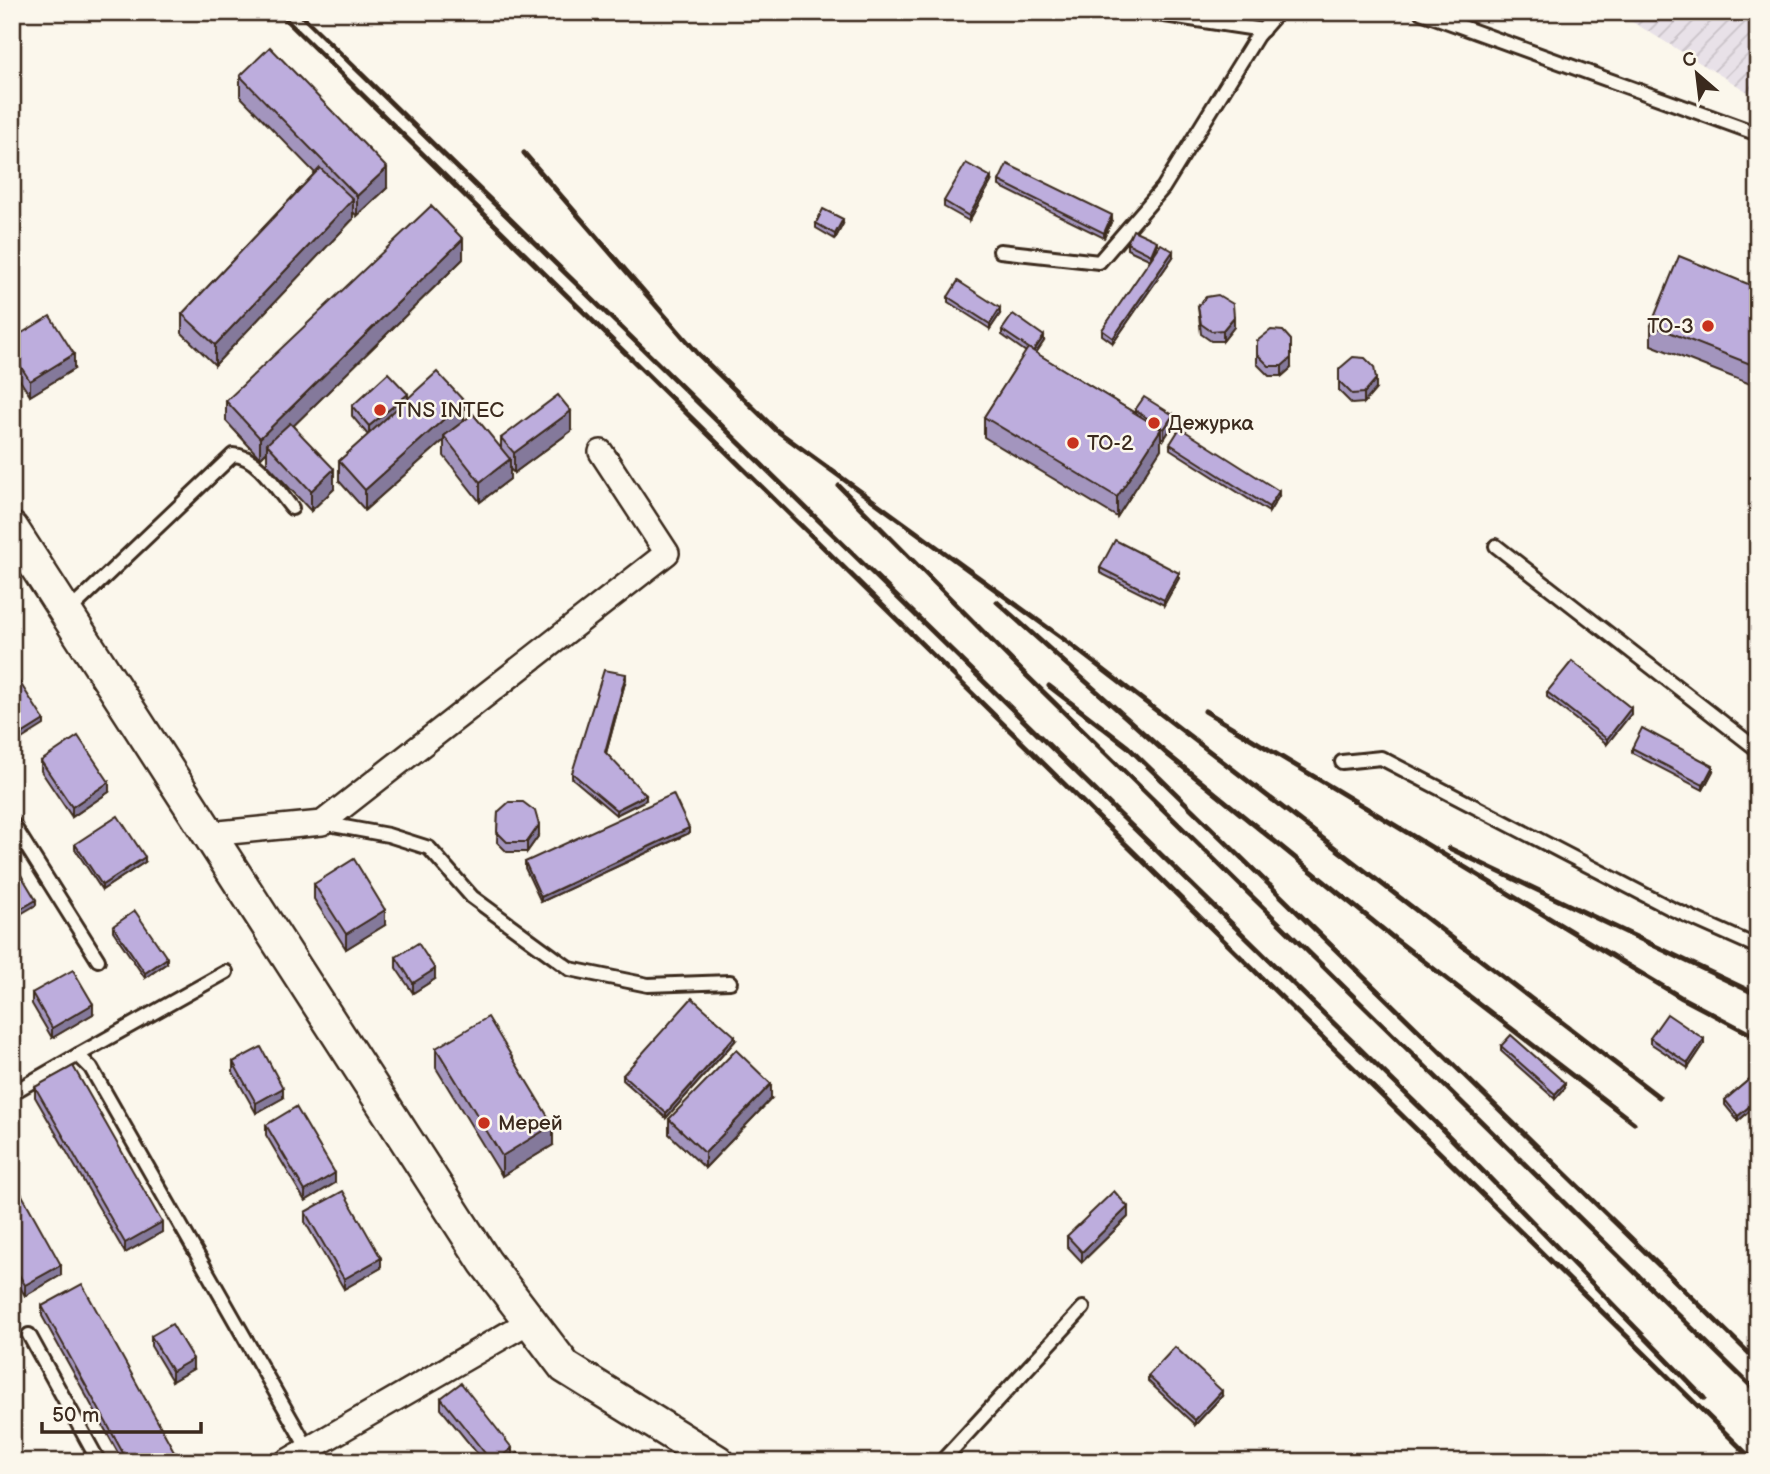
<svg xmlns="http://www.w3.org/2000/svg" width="1770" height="1474" font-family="'Balsamiq Sans',sans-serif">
<defs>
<pattern id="industrial-furrows" width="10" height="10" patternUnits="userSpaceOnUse" patternTransform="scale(1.75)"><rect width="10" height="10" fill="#e8e1e8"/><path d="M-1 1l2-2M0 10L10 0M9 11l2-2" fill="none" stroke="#c8c1c7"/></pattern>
</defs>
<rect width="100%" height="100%" fill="#fbf7ec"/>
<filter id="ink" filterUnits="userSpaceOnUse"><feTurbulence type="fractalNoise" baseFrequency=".0143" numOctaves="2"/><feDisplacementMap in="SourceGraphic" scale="14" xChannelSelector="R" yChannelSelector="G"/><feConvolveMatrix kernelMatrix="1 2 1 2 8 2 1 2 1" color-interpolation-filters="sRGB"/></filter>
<g filter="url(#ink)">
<!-- industrial -->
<polygon fill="url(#industrial-furrows)" points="1616,12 1758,12 1758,98"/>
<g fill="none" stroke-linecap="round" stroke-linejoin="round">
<defs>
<g id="lane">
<polyline points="1145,12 1263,30"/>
<polyline points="1421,12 1758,134"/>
<polyline points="1000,251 1099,262 1163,188 1257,36 1278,12"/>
<polyline points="1496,546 1758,750"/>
<polyline points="12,568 28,553"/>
<path d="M67 613 233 455C257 455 277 490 292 508"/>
<polyline points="1342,762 1381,758 1670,908 1758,947"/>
<polyline points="12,823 98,960"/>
<polyline points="322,823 388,835 429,848 472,897 570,969 648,985 730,982"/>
<polyline points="78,1055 226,972"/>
<polyline points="12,1093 78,1055 91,1068 308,1449"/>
<polyline points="29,1335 99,1462"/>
<polyline points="941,1462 1083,1308"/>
</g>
<g id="street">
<polyline points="209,834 322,823 667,553 601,452"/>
<polyline points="286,1462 530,1321"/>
</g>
<polyline id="secondary" points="12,529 485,1262 565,1367 718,1462"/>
</defs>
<!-- lane casing -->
<use href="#lane" stroke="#3b2a1e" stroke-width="18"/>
<!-- street casing -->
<use href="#street" stroke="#3b2a1e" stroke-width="28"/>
<!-- secondary casing -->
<use href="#secondary" stroke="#3b2a1e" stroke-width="37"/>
<!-- lane -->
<use href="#lane" stroke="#fbf7ec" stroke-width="12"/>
<!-- street -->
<use href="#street" stroke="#fbf7ec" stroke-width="23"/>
<!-- secondary -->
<use href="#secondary" stroke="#fbf7ec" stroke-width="32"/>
<!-- rail -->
<g stroke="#3b2a1e" stroke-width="5">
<polyline points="278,12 1755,1462"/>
<polyline points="298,12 1439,1126 1704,1398"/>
<polyline points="524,153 698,354 776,430 1066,641 1659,1097"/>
<polyline points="839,486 1023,672 1758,1393"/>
<polyline points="997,602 1167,754 1395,939 1634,1123"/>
<polyline points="1049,686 1128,747 1758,1362"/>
<polyline points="1205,711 1682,998 1758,1038"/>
<polyline points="1449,848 1758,995"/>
</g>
</g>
<!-- wall -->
<g fill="#a395be" stroke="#3b2a1e" stroke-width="2">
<polygon points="240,76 387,188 357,216 353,212 353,219 215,365 182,333 182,314 315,173 240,96"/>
<polygon points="999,181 1112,220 1104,238 999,186"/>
<polygon points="991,182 969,221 944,207 944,201"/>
<polygon points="816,223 843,224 835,239 816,228"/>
<polygon points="1127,243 1157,246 1153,256 1173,257 1113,343 1102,335 1102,330 1151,260 1127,249"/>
<polygon points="463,259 293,426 334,489 311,511 267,464 267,451 260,458 226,421 226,401"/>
<polygon points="1758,288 1758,387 1651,345 1651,325"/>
<polygon points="948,297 1000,314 990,329 948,302"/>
<polygon points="1198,306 1234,327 1223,341 1211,341 1201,334"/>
<polygon points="1002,330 1044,341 1036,353 1135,413 1135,410 1173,425 1164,439 1161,437 1161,449 1117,517 984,437 984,417 1026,352 1002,335"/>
<polygon points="12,339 74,369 30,396 12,368"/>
<polygon points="1257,341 1291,368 1282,376 1269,376 1257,364"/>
<polygon points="1339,369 1376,389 1364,403 1352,404 1339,391"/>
<polygon points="408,399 464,421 501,449 501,438 571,431 514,473 510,469 510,479 480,502 444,456 444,440 365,510 339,481 339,461 368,435 352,416 352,406"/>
<polygon points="1170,444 1279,496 1269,512 1170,449"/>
<polygon points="1100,568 1179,578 1164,605 1100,573"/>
<polygon points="626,679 606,753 646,800 616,815 572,778 572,773"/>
<polygon points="1547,692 1631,714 1607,744 1547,697"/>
<polygon points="1632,748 1713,771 1703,790 1632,753"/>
<polygon points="41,761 109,792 72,817 41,771"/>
<polygon points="498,812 539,835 527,852 507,852 497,842"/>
<polygon points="689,833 541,902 525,868 525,862"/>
<polygon points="75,844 145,862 102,890 75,849"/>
<polygon points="314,884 385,925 346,949 314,899"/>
<polygon points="113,926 167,963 145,978 113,931"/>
<polygon points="396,957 435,979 413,993 396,968"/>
<polygon points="32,993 93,1014 52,1038 32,1004"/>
<polygon points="1650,1038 1704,1044 1688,1068 1650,1043"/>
<polygon points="735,1041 666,1118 623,1080 623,1075"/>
<polygon points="1501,1046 1565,1088 1555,1099 1501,1051"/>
<polygon points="436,1048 553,1145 502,1176 436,1068"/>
<polygon points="233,1062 283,1098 256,1113 233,1072"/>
<polygon points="1758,1072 1758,1104 1738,1121 1725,1105 1725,1100"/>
<polygon points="35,1087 162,1232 125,1253 35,1097"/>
<polygon points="771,1099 705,1168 669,1134 669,1119"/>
<polygon points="266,1125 335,1183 305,1201 266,1135"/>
<polygon points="12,1177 61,1275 25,1296 12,1273"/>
<polygon points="305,1212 381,1268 344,1289 305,1222"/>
<polygon points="1128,1217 1082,1262 1067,1246 1067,1236"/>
<polygon points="42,1306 180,1462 123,1462 42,1316"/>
<polygon points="151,1336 193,1369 172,1381 151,1346"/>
<polygon points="1148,1376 1222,1396 1195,1425 1148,1381"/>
<polygon points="441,1398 512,1457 525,1462 484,1462 441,1409"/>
</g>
<!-- shaded-wall -->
<g fill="#84799b" stroke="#3b2a1e" stroke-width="2">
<polygon points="387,168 387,188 357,216 357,196"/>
<polygon points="991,177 991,182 969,221 969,216"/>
<polygon points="353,199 353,219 215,365 215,345"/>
<polygon points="1112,215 1112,220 1104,238 1104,233"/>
<polygon points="843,219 843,224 835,239 835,234"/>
<polygon points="463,239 463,259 271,448 267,444 267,451 260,458 260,438"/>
<polygon points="1157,241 1157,246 1151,260 1151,255"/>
<polygon points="1173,251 1173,257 1113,343 1113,338"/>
<polygon points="1000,308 1000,314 990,329 990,324"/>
<polygon points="1234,317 1234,327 1223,341 1223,330"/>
<polygon points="1044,336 1044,341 1033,357 1033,352"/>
<polygon points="1291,350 1291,368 1282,376 1282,366"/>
<polygon points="74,354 74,369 30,396 30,381"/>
<polygon points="1376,379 1376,389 1364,403 1364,393"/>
<polygon points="408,394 408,404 369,437 369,426"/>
<polygon points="464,401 464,421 444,436 444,440 365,510 365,490"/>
<polygon points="571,411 571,431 514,473 514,453"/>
<polygon points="1173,415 1173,425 1164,439 1164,429"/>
<polygon points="1161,429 1161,449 1117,517 1117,497"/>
<polygon points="510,459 510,479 480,502 480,482"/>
<polygon points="334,469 334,489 311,511 311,491"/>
<polygon points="1279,491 1279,496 1269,512 1269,507"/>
<polygon points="1179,573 1179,578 1164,605 1164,600"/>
<polygon points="626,674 626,679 605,757 605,752"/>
<polygon points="1631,708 1631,714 1607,744 1607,739"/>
<polygon points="44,720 44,725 12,745 12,740"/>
<polygon points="1713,766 1713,771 1703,790 1703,785"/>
<polygon points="109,782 109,792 72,817 72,807"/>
<polygon points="646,795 646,800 616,815 616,810"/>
<polygon points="539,825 539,835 527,852 527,842"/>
<polygon points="689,828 689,833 541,902 541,897"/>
<polygon points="145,857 145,862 102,890 102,885"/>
<polygon points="36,900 36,905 12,919 12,914"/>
<polygon points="385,910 385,925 346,949 346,934"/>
<polygon points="167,958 167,963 145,978 145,973"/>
<polygon points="435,969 435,979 413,993 413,983"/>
<polygon points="93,1004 93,1014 52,1038 52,1028"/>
<polygon points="735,1036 735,1041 666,1118 666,1113"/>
<polygon points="1704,1039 1704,1044 1688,1068 1688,1063"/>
<polygon points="1565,1083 1565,1088 1555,1099 1555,1094"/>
<polygon points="771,1084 771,1099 705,1168 705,1153"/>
<polygon points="283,1088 283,1098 256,1113 256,1103"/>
<polygon points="1758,1099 1758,1104 1738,1121 1738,1116"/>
<polygon points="553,1125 553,1145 502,1176 502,1156"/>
<polygon points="335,1173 335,1183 305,1201 305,1191"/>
<polygon points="1128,1207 1128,1217 1082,1262 1082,1252"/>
<polygon points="162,1222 162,1232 125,1253 125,1243"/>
<polygon points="381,1258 381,1268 344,1289 344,1279"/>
<polygon points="61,1265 61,1275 25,1296 25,1285"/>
<polygon points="193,1359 193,1369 172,1381 172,1371"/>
<polygon points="1222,1391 1222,1396 1195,1425 1195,1420"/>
<polygon points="512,1448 512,1459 508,1462 495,1462"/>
</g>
<!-- building -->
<g fill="#bdaddd" stroke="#3b2a1e" stroke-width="2">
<polygon points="270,47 387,168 357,196 240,76"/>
<polygon points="966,163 991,177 969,216 944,201"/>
<polygon points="1007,164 1112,215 1104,233 999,181"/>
<polygon points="320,168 353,199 215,345 182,314"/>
<polygon points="431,206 463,239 260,438 226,401"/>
<polygon points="823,209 843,219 835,234 816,223"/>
<polygon points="1133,230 1157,241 1151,255 1127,243"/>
<polygon points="1161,244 1173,251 1113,338 1102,330"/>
<polygon points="1679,256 1758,288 1758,367 1651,325"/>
<polygon points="958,281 1000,308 990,324 948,297"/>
<polygon points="1218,295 1233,304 1234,317 1223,330 1211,331 1201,324 1198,306 1206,297"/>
<polygon points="1013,314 1044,336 1033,351 1002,330"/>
<polygon points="50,316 74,354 30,381 12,353 12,339"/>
<polygon points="1271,330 1283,331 1291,340 1291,358 1282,366 1269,366 1257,354 1257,341"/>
<polygon points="1028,348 1161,429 1117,497 984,417"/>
<polygon points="1353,357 1365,358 1374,367 1376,379 1364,393 1352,394 1339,381 1339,369"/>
<polygon points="437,372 464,401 365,490 339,461"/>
<polygon points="388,373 408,394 369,426 352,406"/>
<polygon points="558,395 571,411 514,453 501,438"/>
<polygon points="1144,397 1173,415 1164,429 1135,410"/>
<polygon points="473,414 510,459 480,482 444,436"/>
<polygon points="290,423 334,469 311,491 267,444"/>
<polygon points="1180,428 1279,491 1269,507 1170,444"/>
<polygon points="1115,540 1179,573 1164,600 1100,568"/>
<polygon points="1572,661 1631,708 1607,739 1547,692"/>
<polygon points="604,670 626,674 605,752 646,795 616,810 572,773"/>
<polygon points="13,672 44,720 12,740 12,673"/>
<polygon points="1642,728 1713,766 1703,785 1632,748"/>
<polygon points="78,736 109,782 72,807 41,761"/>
<polygon points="673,794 689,828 541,897 525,862"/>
<polygon points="509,802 523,802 535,811 539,825 527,842 507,842 497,832 498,812"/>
<polygon points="118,816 145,857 102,885 75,844"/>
<polygon points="354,859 385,910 346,934 314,884"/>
<polygon points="21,875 36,900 12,914 12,880"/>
<polygon points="135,911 167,958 145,973 113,926"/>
<polygon points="418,943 435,969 413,983 396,957"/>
<polygon points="73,970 93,1004 52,1028 32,993"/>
<polygon points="692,998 735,1036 666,1113 623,1075"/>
<polygon points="1667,1014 1704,1039 1688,1063 1650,1038"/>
<polygon points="488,1017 553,1125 502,1156 436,1048"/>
<polygon points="1511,1035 1565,1083 1555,1094 1501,1046"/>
<polygon points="261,1047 283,1088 256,1103 233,1062"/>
<polygon points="736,1050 771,1084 705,1153 669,1119"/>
<polygon points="73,1066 162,1222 125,1243 35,1087"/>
<polygon points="1758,1072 1758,1099 1738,1116 1725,1100"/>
<polygon points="296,1107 335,1173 305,1191 266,1125"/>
<polygon points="12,1177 61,1265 25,1285 12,1263"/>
<polygon points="343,1191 381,1258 344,1279 305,1212"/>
<polygon points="1114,1191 1128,1207 1082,1252 1067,1236"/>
<polygon points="82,1284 180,1462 128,1462 42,1306"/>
<polygon points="172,1324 193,1359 172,1371 151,1336"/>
<polygon points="1175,1347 1222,1391 1195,1420 1148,1376"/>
<polygon points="461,1383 512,1448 495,1462 492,1462 441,1398"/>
<polygon points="518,1453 525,1462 506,1462"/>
</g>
</g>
<!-- markers -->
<g fill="#c8321e" stroke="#fbf7ec" stroke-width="2.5">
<circle cx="1708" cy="326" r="7"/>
<circle cx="380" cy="410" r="7"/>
<circle cx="1154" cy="423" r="7"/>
<circle cx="1073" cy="443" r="7"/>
<circle cx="484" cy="1123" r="7"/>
</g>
<g text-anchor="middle" stroke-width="5" stroke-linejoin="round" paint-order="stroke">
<!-- poi labels -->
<g font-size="21" fill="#3b2a1e" stroke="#fbf7ec" text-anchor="start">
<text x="1694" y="333" text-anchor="end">ТО-3</text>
<text x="394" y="417">TNS INTEC</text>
<text x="1168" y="430">Дежурка</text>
<text x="1087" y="450">ТО-2</text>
<text x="498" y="1130">Мерей</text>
</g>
</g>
<!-- margin -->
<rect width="1770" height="1474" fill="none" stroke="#fbf7ec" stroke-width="42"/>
<rect x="21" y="21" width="1728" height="1432" fill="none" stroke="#3b2a1e" stroke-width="2.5" filter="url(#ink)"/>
<!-- north arrow -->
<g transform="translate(1697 74) rotate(332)" stroke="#fbf7ec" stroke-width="5" paint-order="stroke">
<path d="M0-5L12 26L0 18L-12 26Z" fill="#3b2a1e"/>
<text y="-10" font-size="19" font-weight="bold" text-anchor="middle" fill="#3b2a1e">С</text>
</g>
<!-- scale -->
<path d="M42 1422v10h159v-10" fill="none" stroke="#3b2a1e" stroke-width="3.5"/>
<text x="52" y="1422" font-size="21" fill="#3b2a1e" stroke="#fbf7ec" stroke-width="5" paint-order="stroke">50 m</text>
</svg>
